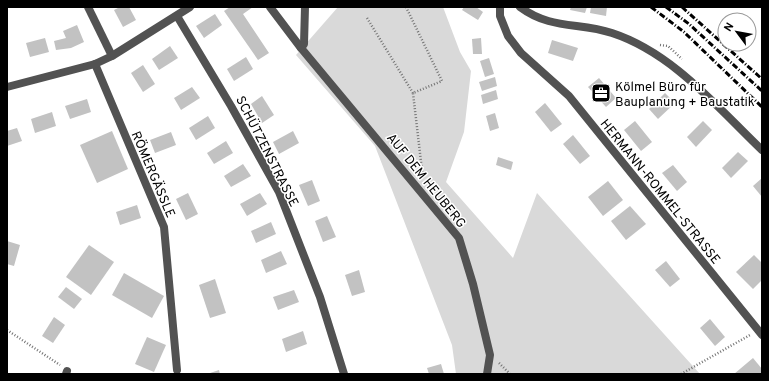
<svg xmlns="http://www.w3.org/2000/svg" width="769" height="381" font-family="Overpass,sans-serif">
<rect width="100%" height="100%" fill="#fff"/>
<!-- green -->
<polygon fill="#d9d9d9" points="338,7 443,7 460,52 471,71 464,132 446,182 513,258 537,193 700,374 456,374 452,345 375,146 296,55"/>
<!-- building -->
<g fill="#c2c2c2">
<polygon points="120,7 129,7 136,20 123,27 114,10"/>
<polygon points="230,7 253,7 243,14 269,53 258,60 224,11"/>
<polygon points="464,7 476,7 483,12 478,20 462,10"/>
<polygon points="571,7 587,7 585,13 570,10"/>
<polygon points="591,7 607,7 606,16 590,13"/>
<polygon points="215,14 222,25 204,38 196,26"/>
<polygon points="77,25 84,42 71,48 56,50 54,41 66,38 63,31"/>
<polygon points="45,38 49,52 30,57 26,43"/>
<polygon points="481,38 482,54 473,54 472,39"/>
<polygon points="552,40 578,48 573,61 548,53"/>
<polygon points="170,46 178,58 159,70 152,59"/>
<polygon points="246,57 253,69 234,81 227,69"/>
<polygon points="489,58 494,74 485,77 480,61"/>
<polygon points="143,65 155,84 143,92 131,73"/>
<polygon points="495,77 497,86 482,91 479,82"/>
<polygon points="599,78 616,98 606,107 588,87"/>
<polygon points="192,87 200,98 181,110 174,98"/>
<polygon points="496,90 498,99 483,104 481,95"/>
<polygon points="665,93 675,103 658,119 649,109"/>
<polygon points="262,96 274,115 262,123 251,104"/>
<polygon points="87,99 91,112 70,119 65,106"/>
<polygon points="545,103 562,124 551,132 535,112"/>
<polygon points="52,112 56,126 35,133 31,119"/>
<polygon points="495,113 499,128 490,131 486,116"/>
<polygon points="208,116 215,128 196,140 189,128"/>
<polygon points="635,121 652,142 641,151 624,130"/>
<polygon points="703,121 712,130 696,147 687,137"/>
<polygon points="17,128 22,141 7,146 7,131"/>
<polygon points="112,131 128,169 97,183 80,145"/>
<polygon points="293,131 299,143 279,154 273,142"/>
<polygon points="171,132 176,145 155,153 150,140"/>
<polygon points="573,135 590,156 580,164 563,144"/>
<polygon points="226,141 233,153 214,164 207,153"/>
<polygon points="738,152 748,161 731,178 722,168"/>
<polygon points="498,157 513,162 511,170 496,165"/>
<polygon points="243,164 251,176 231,187 224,176"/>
<polygon points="673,165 687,182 677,191 662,173"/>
<polygon points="762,178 762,197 753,186"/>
<polygon points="312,180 320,201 308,206 299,185"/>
<polygon points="608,181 623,200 603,216 588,197"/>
<polygon points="188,193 198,214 186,220 176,199"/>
<polygon points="260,193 267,204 247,216 240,204"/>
<polygon points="137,205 141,218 120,225 116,212"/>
<polygon points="630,206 646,224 626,240 611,221"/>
<polygon points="327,216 336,237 323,242 315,221"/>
<polygon points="271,222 276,234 256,243 251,231"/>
<polygon points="7,241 20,245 14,266 7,264"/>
<polygon points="89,245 114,262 91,295 66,277"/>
<polygon points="281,251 287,264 266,273 261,260"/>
<polygon points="754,255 762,263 762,280 753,289 736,272"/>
<polygon points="666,261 680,279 670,287 655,270"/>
<polygon points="359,270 365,292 352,296 345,275"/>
<polygon points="124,273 164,296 152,318 112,295"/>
<polygon points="215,279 226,313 210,318 199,285"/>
<polygon points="66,287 82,299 74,309 58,297"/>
<polygon points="294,290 299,302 278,310 273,297"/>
<polygon points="54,317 65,325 53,343 42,336"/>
<polygon points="710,319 725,337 715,346 700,328"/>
<polygon points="303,331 307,344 286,352 282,339"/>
<polygon points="147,337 166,345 154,372 135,364"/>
<polygon points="753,358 762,369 762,374 734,374"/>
<polygon points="441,364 444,374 429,374 427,368"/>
<polygon points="219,370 220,374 207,374"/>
</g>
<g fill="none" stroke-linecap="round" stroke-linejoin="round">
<!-- path -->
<g stroke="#747474" stroke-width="2.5" stroke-dasharray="1 2" stroke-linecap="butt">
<polyline points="406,7 442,81 413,93 423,179"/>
<polyline points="367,18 413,93"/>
<polyline points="660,45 668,46 682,59"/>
<polyline points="7,330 60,365"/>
<polyline points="499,363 510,374"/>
<polyline points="681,374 750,335"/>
</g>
<!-- minor -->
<g stroke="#525252" stroke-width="8">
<polyline points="88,7 112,56"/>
<polyline points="270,7 301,48 459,238 473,284 490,355 487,374"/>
<polyline points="500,7 500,16 508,36 521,53 569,96 762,335"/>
<polyline points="177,16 231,106 279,192 320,297 344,374"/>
<polyline points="301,48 304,44 305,7"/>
<polyline points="95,64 164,227 177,370"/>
<polyline points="7,87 95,64 112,56 190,7"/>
<polyline points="66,374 67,371"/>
</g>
<!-- tertiary -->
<path stroke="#525252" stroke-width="8" d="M520 7C551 30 579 22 612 33 673 53 717 107 762 150"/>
<!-- rail -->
<g stroke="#000" stroke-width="3" stroke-dasharray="6 2 1 2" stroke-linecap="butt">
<polyline points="651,7 684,32 762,107"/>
<polyline points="666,7 689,24 762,91"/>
<polyline points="682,7 762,79"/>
</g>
</g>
<!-- icons -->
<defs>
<symbol id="office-square" viewBox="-11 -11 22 22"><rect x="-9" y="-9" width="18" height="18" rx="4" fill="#000" stroke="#fff"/><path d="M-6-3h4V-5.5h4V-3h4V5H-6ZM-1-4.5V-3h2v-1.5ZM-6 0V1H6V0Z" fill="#fff"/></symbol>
</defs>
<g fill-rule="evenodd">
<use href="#office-square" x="590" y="82" width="22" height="22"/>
</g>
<g text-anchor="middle" stroke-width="3" stroke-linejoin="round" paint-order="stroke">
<!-- poi labels -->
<g font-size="13" fill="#000" stroke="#fff" text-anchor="start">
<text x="615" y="91">Kölmel Büro für<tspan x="615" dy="15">Bauplanung + Baustatik</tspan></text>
</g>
<!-- street labels -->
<g font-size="13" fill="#000" stroke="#fff">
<text transform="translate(268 151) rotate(63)" y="5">SCHÜTZENSTRASSE</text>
<text transform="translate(154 174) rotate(67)" y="5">RÖMERGÄSSLE</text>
<text transform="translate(427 180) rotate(51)" y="5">AUF DEM HEUBERG</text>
<text transform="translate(661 191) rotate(51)" y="5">HERMANN-ROMMEL-STRASSE</text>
</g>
</g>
<!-- border -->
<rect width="769" height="381" fill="none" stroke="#000000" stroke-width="16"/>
<!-- north arrow -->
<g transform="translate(737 32) rotate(302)"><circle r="19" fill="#ffffff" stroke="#999999"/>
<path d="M0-3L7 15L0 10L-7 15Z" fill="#000000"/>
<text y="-6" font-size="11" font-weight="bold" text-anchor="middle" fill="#000000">N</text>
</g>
</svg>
